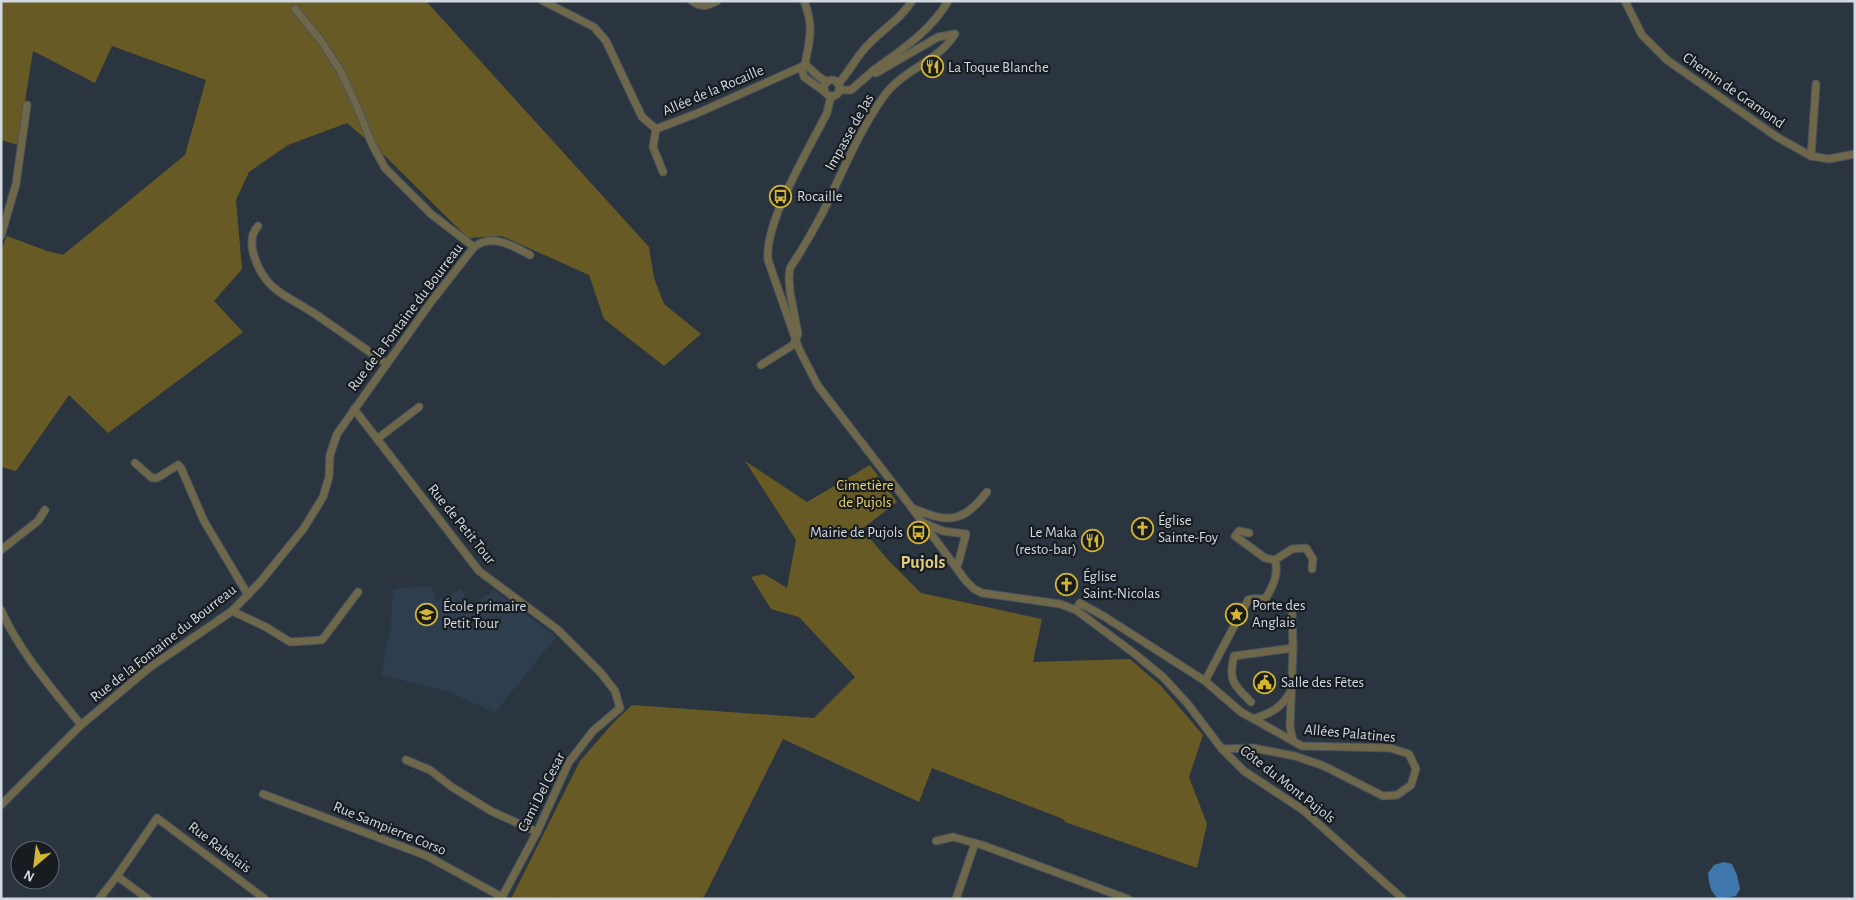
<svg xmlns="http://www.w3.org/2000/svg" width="1856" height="900" font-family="'Alegreya Sans',sans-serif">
<rect width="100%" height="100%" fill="#2a3540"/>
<!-- built -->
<polygon fill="#2f3e4e" points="431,586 436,601 461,589 469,607 494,590 556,637 495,713 450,692 381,675 391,626 393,589"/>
<!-- green -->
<g fill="#685a24">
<polygon points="1,1 426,1 649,247 654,278 664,304 701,334 664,366 604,319 589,275 502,236 468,238 384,155 347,123 288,145 249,172 236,200 242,269 214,301 243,332 108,433 69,395 16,471 1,467 1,249 7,236 47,251 63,255 185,155 206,80 112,46 95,83 33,51 18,145 1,140"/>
<polygon points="745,461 807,502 870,465 897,502 862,529 889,561 921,593 1042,619 1033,662 1130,659 1161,686 1203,735 1189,777 1207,824 1197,868 1065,822 1063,819 932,768 919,802 783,739 704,897 696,899 561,899 559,897 558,899 511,899 580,761 613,723 632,705 814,718 855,677 799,617 771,609 751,577 764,574 787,588 796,540"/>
</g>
<!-- water -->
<path fill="#3f77ac" d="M1724 862 1732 864 1737 875 1740 889 1736 896 1719 899C1710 893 1709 883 1708 873L1714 865Z"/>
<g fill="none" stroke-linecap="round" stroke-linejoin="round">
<defs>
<g id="minor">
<polyline points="543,1 594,27 606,41 642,117 656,129"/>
<path d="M692 1C702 8 707 6 717 1"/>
<path d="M804 1C814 26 810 39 805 64"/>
<polyline points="1625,1 1642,35 1667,60 1777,137 1811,156 1829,159 1855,154"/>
<polyline points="295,9 322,42 341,72 358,109 372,144 385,168 431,214 474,247"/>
<polyline points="805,64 818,76 827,82"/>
<polyline points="801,67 804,77 824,91"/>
<circle cx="832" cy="88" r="8"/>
<path d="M838 84C850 71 857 55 870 43 884 28 901 19 912 1"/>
<polyline points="839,90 851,90 874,70"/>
<path d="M831 96 827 113C809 149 764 222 768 260L799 349 818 386 912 508 966 581 974 589 982 593 1060 604 1076 610 1135 654 1163 677 1187 703 1222 749 1244 771 1303 810 1403 899"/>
<polyline points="656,129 698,113 801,67 805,64"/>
<polyline points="656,129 653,147 663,172"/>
<polyline points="1811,156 1816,84"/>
<path d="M258 226C243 242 259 274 273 287 287 299 306 307 321 318 343 333 365 349 387 364"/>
<polyline points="1,236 16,184 27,105"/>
<path d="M761 365 793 345 798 334 790 292 789 277 790 268C802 250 813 231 823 212 842 173 859 131 884 96 902 70 938 62 955 34L938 37 876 73 874 70C901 50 931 31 948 1"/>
<polyline points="354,409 479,571 557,629 601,673 615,691 620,708 593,731 569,762 537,832 501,899"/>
<polyline points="377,439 419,407"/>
<polyline points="135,463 152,478 157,478 178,465 181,468 204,521 248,595"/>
<path d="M912 508C948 523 962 524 987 492"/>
<polyline points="924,523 943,531 966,534 958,564 956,566"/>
<polyline points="1249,533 1239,531 1235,536 1265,558 1275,560"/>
<polyline points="1,550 38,521 45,510"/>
<polyline points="1275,560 1292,549 1306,548 1313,559 1312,569"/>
<path d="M1 610C20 653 52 688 81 725"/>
<polyline points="1076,610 1080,603 1105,617 1205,681 1241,712 1302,746 1390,748 1409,754 1416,769 1411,785 1397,795 1383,796 1324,766 1295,756 1253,748 1222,749"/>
<polyline points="232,611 266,627 290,642 322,640 358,592"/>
<polyline points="1292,611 1293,648 1290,727 1293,741"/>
<path d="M1205 681 1248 600C1254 597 1260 600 1266 598 1273 586 1279 574 1275 560"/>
<path d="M1251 702C1234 685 1228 681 1234 656L1293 648"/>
<path d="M1253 719C1271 713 1280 709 1290 693"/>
<polyline points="406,760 430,770 452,787 491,811 537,832"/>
<polyline points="263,794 427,856 502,897"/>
<path d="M1 805 81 725 149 668 232 611 261 581 304 528 323 497 329 477 330 455 337 434 431 302 474 247C493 233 513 246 530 255"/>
<polyline points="936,841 953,837 982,845 1128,899"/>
<polyline points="117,876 148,899"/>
<polyline points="99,899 117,876 157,818 265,899"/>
<polyline points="956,899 975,843"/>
</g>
</defs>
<!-- minor casing -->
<use href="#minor" stroke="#48535d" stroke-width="9"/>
<!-- minor -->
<use href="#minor" stroke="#6f6749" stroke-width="7"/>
</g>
<!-- icons -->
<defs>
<symbol id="restaurant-ring" viewBox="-11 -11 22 22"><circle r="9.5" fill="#171c21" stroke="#d4b635" stroke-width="1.5"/><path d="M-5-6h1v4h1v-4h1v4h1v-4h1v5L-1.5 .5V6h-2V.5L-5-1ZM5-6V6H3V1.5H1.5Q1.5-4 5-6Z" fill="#d4b635"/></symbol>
<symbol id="bus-ring" viewBox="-11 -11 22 22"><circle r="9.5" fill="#171c21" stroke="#d4b635" stroke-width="1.5"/><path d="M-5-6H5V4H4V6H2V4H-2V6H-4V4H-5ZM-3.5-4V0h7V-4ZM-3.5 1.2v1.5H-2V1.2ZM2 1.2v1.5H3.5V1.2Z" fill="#d4b635"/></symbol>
<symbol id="church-ring" viewBox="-11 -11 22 22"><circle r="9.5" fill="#171c21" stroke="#d4b635" stroke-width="1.5"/><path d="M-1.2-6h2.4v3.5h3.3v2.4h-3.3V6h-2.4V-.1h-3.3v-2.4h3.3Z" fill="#d4b635"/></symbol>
<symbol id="sight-ring" viewBox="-11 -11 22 22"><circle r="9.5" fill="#171c21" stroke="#d4b635" stroke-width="1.5"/><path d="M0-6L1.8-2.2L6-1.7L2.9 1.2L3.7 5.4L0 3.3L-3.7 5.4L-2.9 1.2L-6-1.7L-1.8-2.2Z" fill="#d4b635"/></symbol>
<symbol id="school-ring" viewBox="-11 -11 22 22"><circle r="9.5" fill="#171c21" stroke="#d4b635" stroke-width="1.5"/><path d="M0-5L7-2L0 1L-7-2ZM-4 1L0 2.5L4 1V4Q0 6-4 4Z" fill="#d4b635"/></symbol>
<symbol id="civic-ring" viewBox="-11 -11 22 22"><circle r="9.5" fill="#171c21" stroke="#d4b635" stroke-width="1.5"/><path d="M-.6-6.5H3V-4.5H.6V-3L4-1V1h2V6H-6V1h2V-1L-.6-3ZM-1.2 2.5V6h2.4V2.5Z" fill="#d4b635"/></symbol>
</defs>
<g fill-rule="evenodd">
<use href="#restaurant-ring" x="920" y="54" width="25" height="25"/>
<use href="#bus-ring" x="768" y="184" width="25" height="25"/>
<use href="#church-ring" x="1130" y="516" width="25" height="25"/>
<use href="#bus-ring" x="906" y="520" width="25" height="25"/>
<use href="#restaurant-ring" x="1080" y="528" width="25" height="25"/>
<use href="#church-ring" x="1054" y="572" width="25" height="25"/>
<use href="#sight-ring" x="1224" y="602" width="25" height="25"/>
<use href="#school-ring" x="414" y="602" width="25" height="25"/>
<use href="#civic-ring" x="1252" y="670" width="25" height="25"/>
</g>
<g text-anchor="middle" stroke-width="4.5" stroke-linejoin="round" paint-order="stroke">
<!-- poi labels -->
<g font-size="15" fill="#d2d9e0" stroke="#171c21" text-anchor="start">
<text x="948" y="72">La Toque Blanche</text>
<text x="797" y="201">Rocaille</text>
<text x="1158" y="525">Église<tspan x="1158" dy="17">Sainte-Foy</tspan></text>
<text x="903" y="537" text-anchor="end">Mairie de Pujols</text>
<text x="1077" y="537" text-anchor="end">Le Maka<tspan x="1077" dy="17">(resto-bar)</tspan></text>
<text x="1083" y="581">Église<tspan x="1083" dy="17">Saint-Nicolas</tspan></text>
<text x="1252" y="610">Porte des<tspan x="1252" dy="17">Anglais</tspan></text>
<text x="443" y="611">École primaire<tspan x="443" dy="17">Petit Tour</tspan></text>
<text x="1281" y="687">Salle des Fêtes</text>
</g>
<!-- street labels -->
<g font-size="15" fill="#d2d9e0" stroke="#171c21">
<text transform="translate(713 90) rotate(-23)" y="5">Allée de la Rocaille</text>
<text transform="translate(1734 90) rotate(35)" y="5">Chemin de Gramond</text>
<text transform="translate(849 132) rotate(-61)" y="5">Impasse de Jas</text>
<text transform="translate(405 317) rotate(-53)" y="5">Rue de la Fontaine du Bourreau</text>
<text transform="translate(462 524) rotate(51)" y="5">Rue de Petit Tour</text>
<text transform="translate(163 643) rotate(-38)" y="5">Rue de la Fontaine du Bourreau</text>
<text transform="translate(1350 733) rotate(5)" y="5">Allées Palatines</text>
<text transform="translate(1288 784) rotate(38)" y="5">Côte du Mont Pujols</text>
<text transform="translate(541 792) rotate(-63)" y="5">Cami Del Cesar</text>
<text transform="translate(390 828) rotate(22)" y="5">Rue Sampierre Corso</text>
<text transform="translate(220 847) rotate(37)" y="5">Rue Rabelais</text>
</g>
<!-- park labels -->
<g font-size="15" fill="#f1d567" stroke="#171c21">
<text x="865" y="490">Cimetière<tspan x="865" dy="17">de Pujols</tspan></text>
</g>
<!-- quarter labels -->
<g font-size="18" font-weight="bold" fill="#deca7c" stroke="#171c21">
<text x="923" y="568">Pujols</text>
</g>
</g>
<!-- border -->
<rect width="1856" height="900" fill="none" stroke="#d2d9e0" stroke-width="5"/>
<!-- north arrow -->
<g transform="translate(35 865) rotate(208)"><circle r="24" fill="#171c21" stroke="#62686d"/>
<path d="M0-4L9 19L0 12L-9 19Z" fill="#d4b635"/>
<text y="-8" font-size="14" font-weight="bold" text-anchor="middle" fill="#d2d9e0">N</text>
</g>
</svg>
